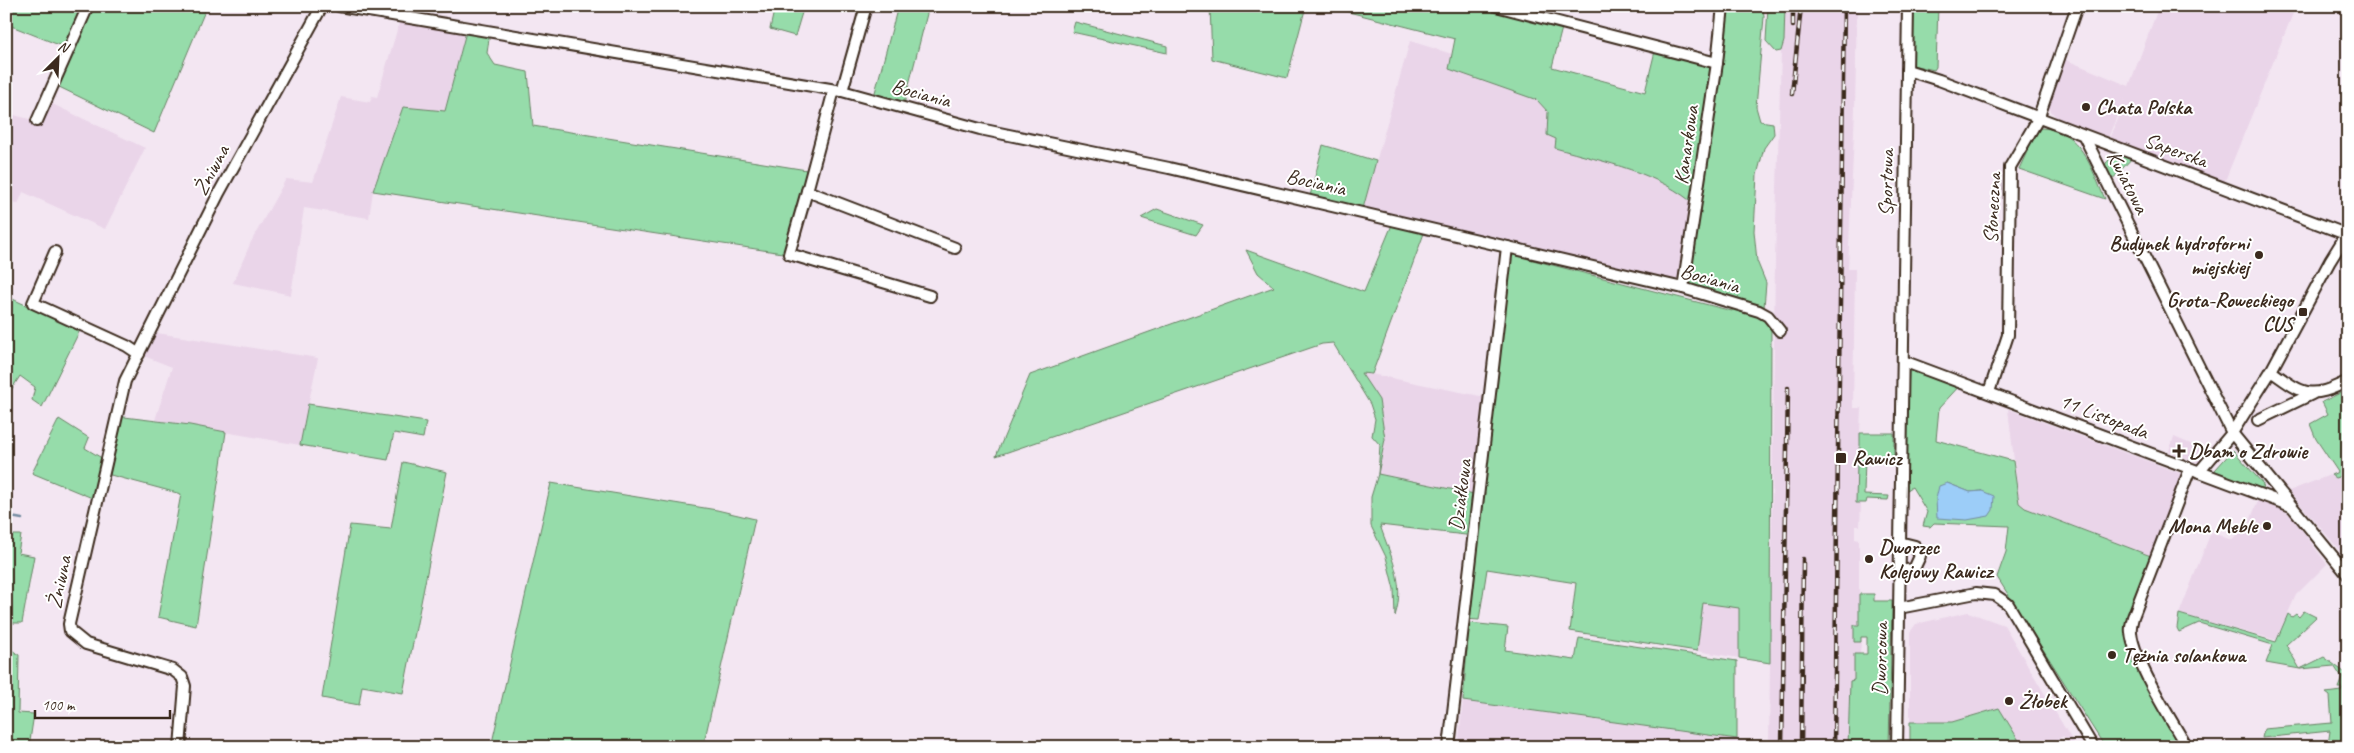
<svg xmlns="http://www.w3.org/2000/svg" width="2354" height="753" font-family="Caveat,sans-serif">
<rect width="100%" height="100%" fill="#f3e6f2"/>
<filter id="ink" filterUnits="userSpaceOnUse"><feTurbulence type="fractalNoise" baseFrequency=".02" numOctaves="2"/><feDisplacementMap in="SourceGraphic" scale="10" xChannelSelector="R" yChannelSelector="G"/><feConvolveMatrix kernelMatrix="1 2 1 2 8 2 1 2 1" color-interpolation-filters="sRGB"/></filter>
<g filter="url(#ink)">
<!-- built -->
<g fill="#ead5e9">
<polygon points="1785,6 1857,6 1855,109 1848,269 1855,269 1853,408 1861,408 1857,503 1861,503 1860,526 1855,526 1855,539 1859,540 1859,625 1854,642 1861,642 1860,654 1854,654 1854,681 1850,681 1848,747 1769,747 1775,259 1781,51 1784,41"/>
<polygon points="2159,6 2296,6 2222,188 2108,145 2124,99 2108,138 2058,120 2048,107 2064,59 2129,86"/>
<polygon points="401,17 467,28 445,112 403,107 373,191 369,218 304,208 291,295 233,283 251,242 286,179 313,182 341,97 370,102 372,96 377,97"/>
<polygon points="1410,41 1452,54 1449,69 1537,100 1548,112 1549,125 1624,156 1697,200 1683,288 1362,212"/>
<polygon points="46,101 145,148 105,229 23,192 18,204 6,198 6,113 37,121"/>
<polygon points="150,332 318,358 300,445 155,420 172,367 139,354"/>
<polygon points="1361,372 1490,398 1479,495 1378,474 1385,439"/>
<polygon points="2008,409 2182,474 2156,558 2025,508 2019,503"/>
<polygon points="2174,437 2212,453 2202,464 2169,451"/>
<polygon points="2348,468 2348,560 2289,491"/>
<polygon points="2260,494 2291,516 2327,564 2296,595 2276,640 2179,614 2211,532 2231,540 2248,527"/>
<polygon points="1703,602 1739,608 1739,658 1697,651"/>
<polygon points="1968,612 2004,625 2076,747 2070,747 2063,736 2046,747 2023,747 1999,708 1952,722 1910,722 1910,632 1916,624"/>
<polygon points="1463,701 1764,743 1764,747 1458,747"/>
</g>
<!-- green -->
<g fill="#96dcaa" stroke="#688364" fill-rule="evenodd">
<polygon points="6,6 207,6 154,133 53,84 67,53 64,47 14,27 6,26"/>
<polygon points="775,6 804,6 795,36 770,29"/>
<polygon points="898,6 929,6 903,108 873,100"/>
<polygon points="1210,6 1306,6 1287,78 1212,59"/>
<path d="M1325 6H1496L1563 24 1552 67 1645 92 1656 47 1717 63 1723 6H1763L1764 17 1756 107 1760 121 1773 123 1774 134 1764 148 1757 175 1754 231 1757 261 1766 283 1764 307 1759 311 1771 322 1770 663 1739 658V608L1703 603 1697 651 1570 631 1576 583 1487 569 1479 620 1464 619 1474 536 1380 525C1390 556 1406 582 1395 616L1394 589 1386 557 1371 526V497L1378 474 1380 445 1372 436 1375 419 1370 404 1333 343 1322 344 996 456 1030 375 1274 287 1258 273 1246 250 1364 292 1394 220 1426 228 1372 374 1361 373 1379 400 1385 439 1378 474 1479 495 1507 247 1516 249 1517 256 1732 311 1734 304 1683 288 1699 208C1657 171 1607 163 1555 148L1556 139 1547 135 1548 112 1537 100 1449 69 1455 39Z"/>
<polygon points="1768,6 1785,6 1784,41 1781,51 1776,52 1766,41"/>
<polygon points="1912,6 1938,6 1936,67 1934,70 1912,65"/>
<polygon points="1075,22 1167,46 1167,53 1072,32"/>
<polygon points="467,28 490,32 487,53 495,65 528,72 533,126 813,171 789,254 373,191 403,107 445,111"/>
<path d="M2041 128C2081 129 2091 168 2105 199L2019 169 2036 132Z"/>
<polygon points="1323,145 1376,161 1362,212 1309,200"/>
<path d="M2135 155 2108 184C2095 158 2116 155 2135 155Z"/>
<polygon points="1157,209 1203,225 1196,235 1141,218"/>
<polygon points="6,296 80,330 42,407 32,400 35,387 20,376 6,398"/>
<path d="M1916 366 1962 383 1939 408 1936 440 2013 461 2019 503 2025 508 2156 558 2133 617 2134 646 2186 745 2105 747 1997 577 2006 552 2009 526 1934 523 1930 527 1923 526 1927 512 1912 487 1904 492 1909 370ZM1947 483 1970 492 1982 491 1936 499Z"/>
<polygon points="2348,389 2348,474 2335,478 2331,475 2338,472 2316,439 2310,424 2328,414 2322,402"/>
<polygon points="308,404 426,422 423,438 394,433 388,460 300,445"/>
<polygon points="116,416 190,425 226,432 196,626 158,617 181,494 103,473 97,500 32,473 59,419 89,438 85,448 105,460"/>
<polygon points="1860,433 1894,433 1894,456 1865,455 1864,495 1889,496 1888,500 1867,499 1866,503 1856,503 1857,462 1860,462"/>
<polygon points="2233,450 2263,484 2262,489 2216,472 2215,470"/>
<polygon points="403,462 447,472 403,693 362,686 359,705 322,698 350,525 391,529"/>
<polygon points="551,483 717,510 755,519 703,747 491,747"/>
<polygon points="14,535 21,535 18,553 34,556 22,623 7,623 9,648 19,655 18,713 34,714 29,747 6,747 6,541"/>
<polygon points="1859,594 1874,594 1874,601 1892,601 1889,747 1848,747 1850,681 1854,680 1854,654 1867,654 1867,637 1861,637 1861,642 1854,642 1854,625 1859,625"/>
<polygon points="2304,611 2316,617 2286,645 2300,669 2324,657 2348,675 2348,747 2328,745 2330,731 2262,738 2264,729 2332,723 2330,696 2326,693 2341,691 2342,688 2338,688 2342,678 2334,666 2300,669 2266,663 2273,645 2199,623 2179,632 2177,628 2179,614 2276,642 2288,614 2292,617 2296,614 2299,617"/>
<polygon points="1469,623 1508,627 1505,650 1575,660 1579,638 1737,661 1737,739 1463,701"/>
<polygon points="1999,708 2023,747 1910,747 1910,722 1952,722"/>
</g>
<!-- water -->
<polygon fill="#9ccdf8" stroke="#758ca1" points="1947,483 1970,492 1982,491 1994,496 1993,510 1989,516 1967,520 1937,518 1936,499 1939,486"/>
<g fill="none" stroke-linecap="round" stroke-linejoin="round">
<!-- stream -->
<polyline stroke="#758ca1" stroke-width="2.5" points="6,516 22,519"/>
<defs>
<g id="street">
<polyline points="339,6 842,91 980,129 1169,168 1683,288 1759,311 1768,316 1780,331"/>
<polyline points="1496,6 1717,63"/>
<polyline points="1907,70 1939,80 2348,235"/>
<polyline points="834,90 807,191 955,248"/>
<polyline points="842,91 866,6"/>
<polyline points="37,121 88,6"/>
<polyline points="2084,136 2232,433 2348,575"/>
<polyline points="807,191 789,254 930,296"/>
<polyline points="55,252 33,303 127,346 139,354"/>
<polyline points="1683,288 1717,63 1723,6"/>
<polyline points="1903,361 2291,506"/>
<path d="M2271 371C2304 395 2310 400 2348 381"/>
<polyline points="1989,392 2008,335 2010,167 2038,119 2077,6"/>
<polyline points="2258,420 2312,394"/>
<polyline points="2199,472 2232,433 2271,371 2330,261 2348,232"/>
<polyline points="1899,571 1914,569 1920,556 1915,546 1899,542"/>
<polyline points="1899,608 1976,593 1995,595 2008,604 2093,747"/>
<polyline points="180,747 185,686 182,677 173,670 86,644 70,631 69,624 125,381 219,193 322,6"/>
<polyline points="1449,747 1507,247"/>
<polyline points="1897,747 1908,6"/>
<path d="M2187 747C2172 722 2133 659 2131 632 2130 627 2132 622 2133 617L2190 469"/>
</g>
</defs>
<!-- street casing -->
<use href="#street" stroke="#3b2a1e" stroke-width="14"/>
<!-- street -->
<use href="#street" stroke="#fff" stroke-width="10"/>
<defs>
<g id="rail">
<polyline points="1793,26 1793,6"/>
<polyline points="1792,94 1801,6"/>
<polyline points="1782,747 1788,388"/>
<polyline points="1801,747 1803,559"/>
<polyline points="1834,747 1844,6"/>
</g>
</defs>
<!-- rail casing -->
<use href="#rail" stroke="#3b2a1e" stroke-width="4.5"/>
<!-- rail -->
<use href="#rail" stroke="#fff" stroke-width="2.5" stroke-dasharray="8" stroke-linecap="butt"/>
</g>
</g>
<!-- markers -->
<g fill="#3b2a1e" stroke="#fff" stroke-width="2">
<circle cx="2086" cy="107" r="5"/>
<circle cx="2259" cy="255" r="5"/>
<rect x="2298" y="307" width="10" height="10" rx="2.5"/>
<path d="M2176.5 443.5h5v5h5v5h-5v5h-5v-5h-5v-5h5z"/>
<rect x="1835" y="452" width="12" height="12" rx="2.5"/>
<circle cx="2267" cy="526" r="5"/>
<circle cx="1869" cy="559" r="5"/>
<circle cx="2112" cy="655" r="5"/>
<circle cx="2009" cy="701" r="5"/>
</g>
<g text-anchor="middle" stroke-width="4" stroke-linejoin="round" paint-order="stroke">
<!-- street labels -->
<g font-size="21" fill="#3b2a1e" stroke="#fff">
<text transform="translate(921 93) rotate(15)" y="7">Bociania</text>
<text transform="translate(1686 145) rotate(-82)" y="7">Kanarkowa</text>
<text transform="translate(2176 150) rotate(20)" y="7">Saperska</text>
<text transform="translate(211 170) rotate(-62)" y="7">Żniwna</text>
<text transform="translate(1316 182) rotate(13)" y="7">Bociania</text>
<text transform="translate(2128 182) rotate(63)" y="7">Kwiatowa</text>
<text transform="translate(1886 183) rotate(-89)" y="7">Sportowa</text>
<text transform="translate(1992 208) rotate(-87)" y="7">Słoneczna</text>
<text transform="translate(1710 278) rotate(16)" y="7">Bociania</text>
<text transform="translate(2104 416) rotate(21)" y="7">11 Listopada</text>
<text transform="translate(1460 495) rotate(-83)" y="7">Działkowa</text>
<text transform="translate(59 582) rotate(-78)" y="7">Żniwna</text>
<text transform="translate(1880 659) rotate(-89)" y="7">Dworcowa</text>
</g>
<!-- poi labels -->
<g font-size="21" font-weight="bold" fill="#3b2a1e" stroke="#fff" text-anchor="start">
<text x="2096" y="114">Chata Polska</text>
<text x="2249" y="250" text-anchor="end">Budynek hydroforni<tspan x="2249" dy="24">miejskiej</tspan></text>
<text x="2293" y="307" text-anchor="end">Grota-Roweckiego<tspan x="2293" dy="24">CUS</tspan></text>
<text x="2189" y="458">Dbam o Zdrowie</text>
<text x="1852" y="465">Rawicz</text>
<text x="2257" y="533" text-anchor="end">Mona Meble</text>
<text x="1879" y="554">Dworzec<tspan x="1879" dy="24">Kolejowy Rawicz</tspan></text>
<text x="2122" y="662">Tężnia solankowa</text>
<text x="2019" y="708">Żłobek</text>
</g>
</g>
<!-- margin -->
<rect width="2354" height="753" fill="none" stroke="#fff" stroke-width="25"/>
<rect x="12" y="12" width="2329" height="728" fill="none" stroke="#3b2a1e" stroke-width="2" filter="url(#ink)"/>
<!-- north arrow -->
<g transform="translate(58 58) rotate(24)" stroke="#ffffff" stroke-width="4" paint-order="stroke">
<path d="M0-4L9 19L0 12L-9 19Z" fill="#3b2a1e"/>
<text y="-8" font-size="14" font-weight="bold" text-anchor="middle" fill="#3b2a1e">N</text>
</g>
<!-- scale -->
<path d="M35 710v8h135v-8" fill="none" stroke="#3b2a1e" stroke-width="2.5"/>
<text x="42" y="710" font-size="15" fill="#3b2a1e" stroke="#ffffff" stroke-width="4" paint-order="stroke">100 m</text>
</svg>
